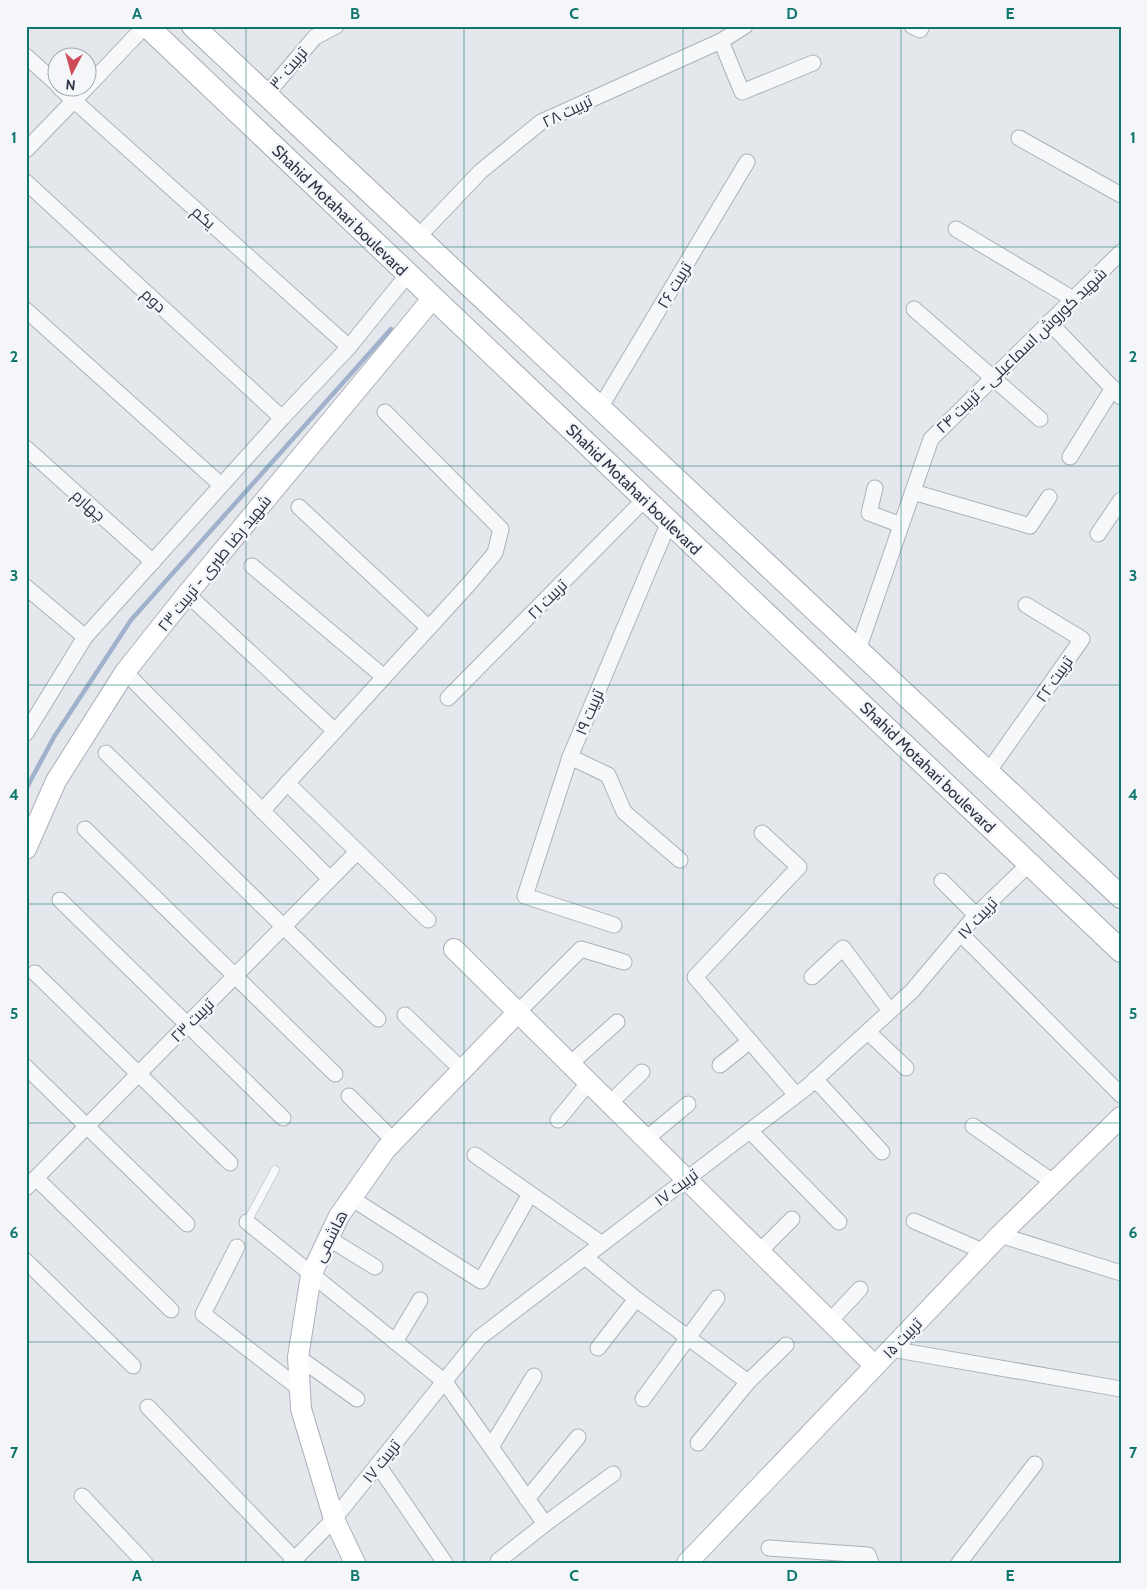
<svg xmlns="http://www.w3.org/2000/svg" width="1147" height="1589" font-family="Cabin,Cairo,sans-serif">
<rect width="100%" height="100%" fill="#e4e7ec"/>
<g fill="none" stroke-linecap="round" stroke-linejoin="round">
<!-- stream -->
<polyline stroke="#a0b2cb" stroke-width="4.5" points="26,789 54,737 131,620 391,329"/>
<defs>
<polyline id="lane" points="247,1222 275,1170"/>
<g id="street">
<polyline points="912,26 920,30 922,26"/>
<polyline points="721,41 742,92 813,63"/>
<polyline points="26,56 58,85"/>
<polyline points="88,86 145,26"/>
<polyline points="60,88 349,347"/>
<polyline points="266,95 315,37 336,26"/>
<polyline points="1019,138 1121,195"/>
<polyline points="26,150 86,88"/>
<polyline points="26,182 282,418"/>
<polyline points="956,229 1073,299"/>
<polyline points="418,237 481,171 541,122 721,41 745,26"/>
<polyline points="914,309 1040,419"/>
<polyline points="26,310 221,485"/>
<polyline points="1049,322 1121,397"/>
<polyline points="600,408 747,162"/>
<polyline points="26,448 153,562"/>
<polyline points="1070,457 1113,388"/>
<polyline points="875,488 869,513 901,525"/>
<polyline points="913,492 1030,526 1049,497"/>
<polyline points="299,507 429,628"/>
<polyline points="669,522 570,757 608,775 624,812 680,860"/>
<polyline points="1098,534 1121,500"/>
<polyline points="252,566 384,677"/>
<polyline points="26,587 85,637"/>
<polyline points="187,594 335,731"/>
<polyline points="858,650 931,439 1121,252"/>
<polyline points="125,672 330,879"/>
<polyline points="448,698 645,499"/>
<polyline points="26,733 85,637 282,418 349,347 408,274"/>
<polyline points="106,753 378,1019"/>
<polyline points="570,757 525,896 614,925"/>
<polyline points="988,772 1082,639 1026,605"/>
<polyline points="287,783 428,920"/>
<polyline points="262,811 468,585 495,553 501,529 385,412"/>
<polyline points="85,829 335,1074"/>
<polyline points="762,833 799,867 695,977 796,1095"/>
<polyline points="942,881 976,915"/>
<polyline points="60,900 283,1118"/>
<polyline points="961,934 1121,1095"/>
<polyline points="35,973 230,1163"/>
<polyline points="812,977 843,948 890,1011"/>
<polyline points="518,1012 581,949 624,962"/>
<polyline points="405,1015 462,1070"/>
<polyline points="868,1032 906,1068"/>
<polyline points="570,1064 617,1022"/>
<polyline points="720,1065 750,1041"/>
<polyline points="26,1067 187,1224"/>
<polyline points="815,1079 882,1152"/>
<polyline points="349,1096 394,1141"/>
<polyline points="610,1103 642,1072"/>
<polyline points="558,1120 589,1082"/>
<polyline points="973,1126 1053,1182"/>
<polyline points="750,1131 839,1222"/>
<polyline points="646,1139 688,1104"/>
<polyline points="475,1155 602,1244"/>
<polyline points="36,1178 171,1310"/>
<polyline points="26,1188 357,852"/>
<polyline points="351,1198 481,1281 530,1194"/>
<polyline points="914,1221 985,1252"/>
<polyline points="247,1222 445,1382 545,1524"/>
<polyline points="1000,1235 1121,1273"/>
<polyline points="328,1238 375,1267"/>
<polyline points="237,1247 203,1314 300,1389"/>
<polyline points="760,1251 792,1219"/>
<polyline points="585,1257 636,1299 748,1382"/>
<polyline points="26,1261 133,1366"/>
<polyline points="830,1321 860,1289"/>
<polyline points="395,1342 420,1300"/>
<polyline points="598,1348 636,1299"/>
<polyline points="891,1349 1121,1389"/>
<polyline points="298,1357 357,1399"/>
<polyline points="643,1399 717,1298"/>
<polyline points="148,1407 294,1559"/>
<polyline points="698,1443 748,1382 786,1345"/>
<polyline points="491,1447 534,1376"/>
<polyline points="378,1465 445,1563"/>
<polyline points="82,1496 145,1563"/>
<polyline points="527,1499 578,1437"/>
<polyline points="769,1548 868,1555 871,1563"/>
<polyline points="498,1561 545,1524 613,1474"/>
<polyline points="291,1563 334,1519 479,1338 807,1087 912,991 976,915 1029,864"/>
<polyline points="959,1563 1035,1464"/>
</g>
<g id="secondary">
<polyline points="26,849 56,781 125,672 187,594 433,298"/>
<polyline points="454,949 875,1366"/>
<polyline points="355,1563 334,1519 301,1409 298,1357 311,1275 339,1216 386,1149 518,1012"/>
<polyline points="687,1563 1000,1235 1121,1117"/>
</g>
<g id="primary">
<polyline points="147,26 1121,951"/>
<polyline points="193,26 1121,897"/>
</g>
</defs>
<!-- lane casing -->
<use href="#lane" stroke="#acb1ba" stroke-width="9"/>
<!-- street casing -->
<use href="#street" stroke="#acb1ba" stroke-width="17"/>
<!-- secondary casing -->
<use href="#secondary" stroke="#acb1ba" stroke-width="22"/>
<!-- primary casing -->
<use href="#primary" stroke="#a3aab7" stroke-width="24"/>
<!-- lane -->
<use href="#lane" stroke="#f7f8fa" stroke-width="8"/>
<!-- street -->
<use href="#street" stroke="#f7f8fa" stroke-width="15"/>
<!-- secondary -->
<use href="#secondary" stroke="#fff" stroke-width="20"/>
<!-- primary -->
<use href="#primary" stroke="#fff" stroke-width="22"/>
</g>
<!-- grid -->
<path fill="none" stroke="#0f766e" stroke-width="1" stroke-opacity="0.55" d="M246 26V1563M464 26V1563M683 26V1563M901 26V1563M26 247H1121M26 466H1121M26 685H1121M26 904H1121M26 1123H1121M26 1342H1121"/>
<g text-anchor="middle" stroke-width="5" stroke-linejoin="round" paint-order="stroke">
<!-- street labels -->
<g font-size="16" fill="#2b3344" stroke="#f4f6f9">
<text transform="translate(288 68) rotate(-50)" y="6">تربیت ۳۰</text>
<text transform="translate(567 111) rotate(-26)" y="6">تربیت ۲۸</text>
<text transform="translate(340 210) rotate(44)" y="6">Shahid Motahari boulevard</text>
<text transform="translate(204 217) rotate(42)" y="6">یکم</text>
<text transform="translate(674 285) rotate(-59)" y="6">تربیت ۲۶</text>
<text transform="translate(154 300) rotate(43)" y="6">دوم</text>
<text transform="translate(1021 350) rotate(-44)" y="6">شهید کوروش اسماعیلی - تربیت ۲۴</text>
<text transform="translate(634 489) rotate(44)" y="6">Shahid Motahari boulevard</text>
<text transform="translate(89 505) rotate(42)" y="6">چهارم</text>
<text transform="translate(214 563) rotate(-51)" y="6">شهید رضا طبری - تربیت ۲۳</text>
<text transform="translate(547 599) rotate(-45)" y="6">تربیت ۲۱</text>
<text transform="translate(1054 679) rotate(-55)" y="6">تربیت ۲۲</text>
<text transform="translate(589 712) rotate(-67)" y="6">تربیت ۱۹</text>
<text transform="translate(928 767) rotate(44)" y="6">Shahid Motahari boulevard</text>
<text transform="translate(977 918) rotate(-47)" y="6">تربیت ۱۷</text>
<text transform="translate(192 1020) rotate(-45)" y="6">تربیت ۲۳</text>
<text transform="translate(676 1187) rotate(-37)" y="6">تربیت ۱۷</text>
<text transform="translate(330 1236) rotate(-63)" y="6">هاشمی</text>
<text transform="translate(902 1338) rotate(-46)" y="6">تربیت ۱۵</text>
<text transform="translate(381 1461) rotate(-51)" y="6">تربیت ۱۷</text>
</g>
</g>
<!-- border -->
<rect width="1147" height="1589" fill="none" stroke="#f4f6f9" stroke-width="55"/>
<!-- north arrow -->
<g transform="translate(72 72) rotate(186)"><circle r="24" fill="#f4f6f9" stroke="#a4a8b1"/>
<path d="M0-4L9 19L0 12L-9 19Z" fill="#ce4c59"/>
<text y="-8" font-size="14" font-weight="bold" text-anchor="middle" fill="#2b3344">N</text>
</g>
<rect x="28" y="28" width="1092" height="1534" fill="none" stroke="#0f766e" stroke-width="2"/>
<g font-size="16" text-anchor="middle" font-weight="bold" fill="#0f766e">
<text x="137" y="19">A</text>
<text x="355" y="19">B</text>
<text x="574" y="19">C</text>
<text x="792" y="19">D</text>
<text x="1010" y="19">E</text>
<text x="14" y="143">1</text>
<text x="1133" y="143">1</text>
<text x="14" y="362">2</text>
<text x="1133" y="362">2</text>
<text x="14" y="581">3</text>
<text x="1133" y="581">3</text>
<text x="14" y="800">4</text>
<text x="1133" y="800">4</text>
<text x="14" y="1019">5</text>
<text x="1133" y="1019">5</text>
<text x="14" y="1238">6</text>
<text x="1133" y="1238">6</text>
<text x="14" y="1458">7</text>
<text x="1133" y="1458">7</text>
<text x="137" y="1581">A</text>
<text x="355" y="1581">B</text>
<text x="574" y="1581">C</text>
<text x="792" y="1581">D</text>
<text x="1010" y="1581">E</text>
</g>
</svg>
